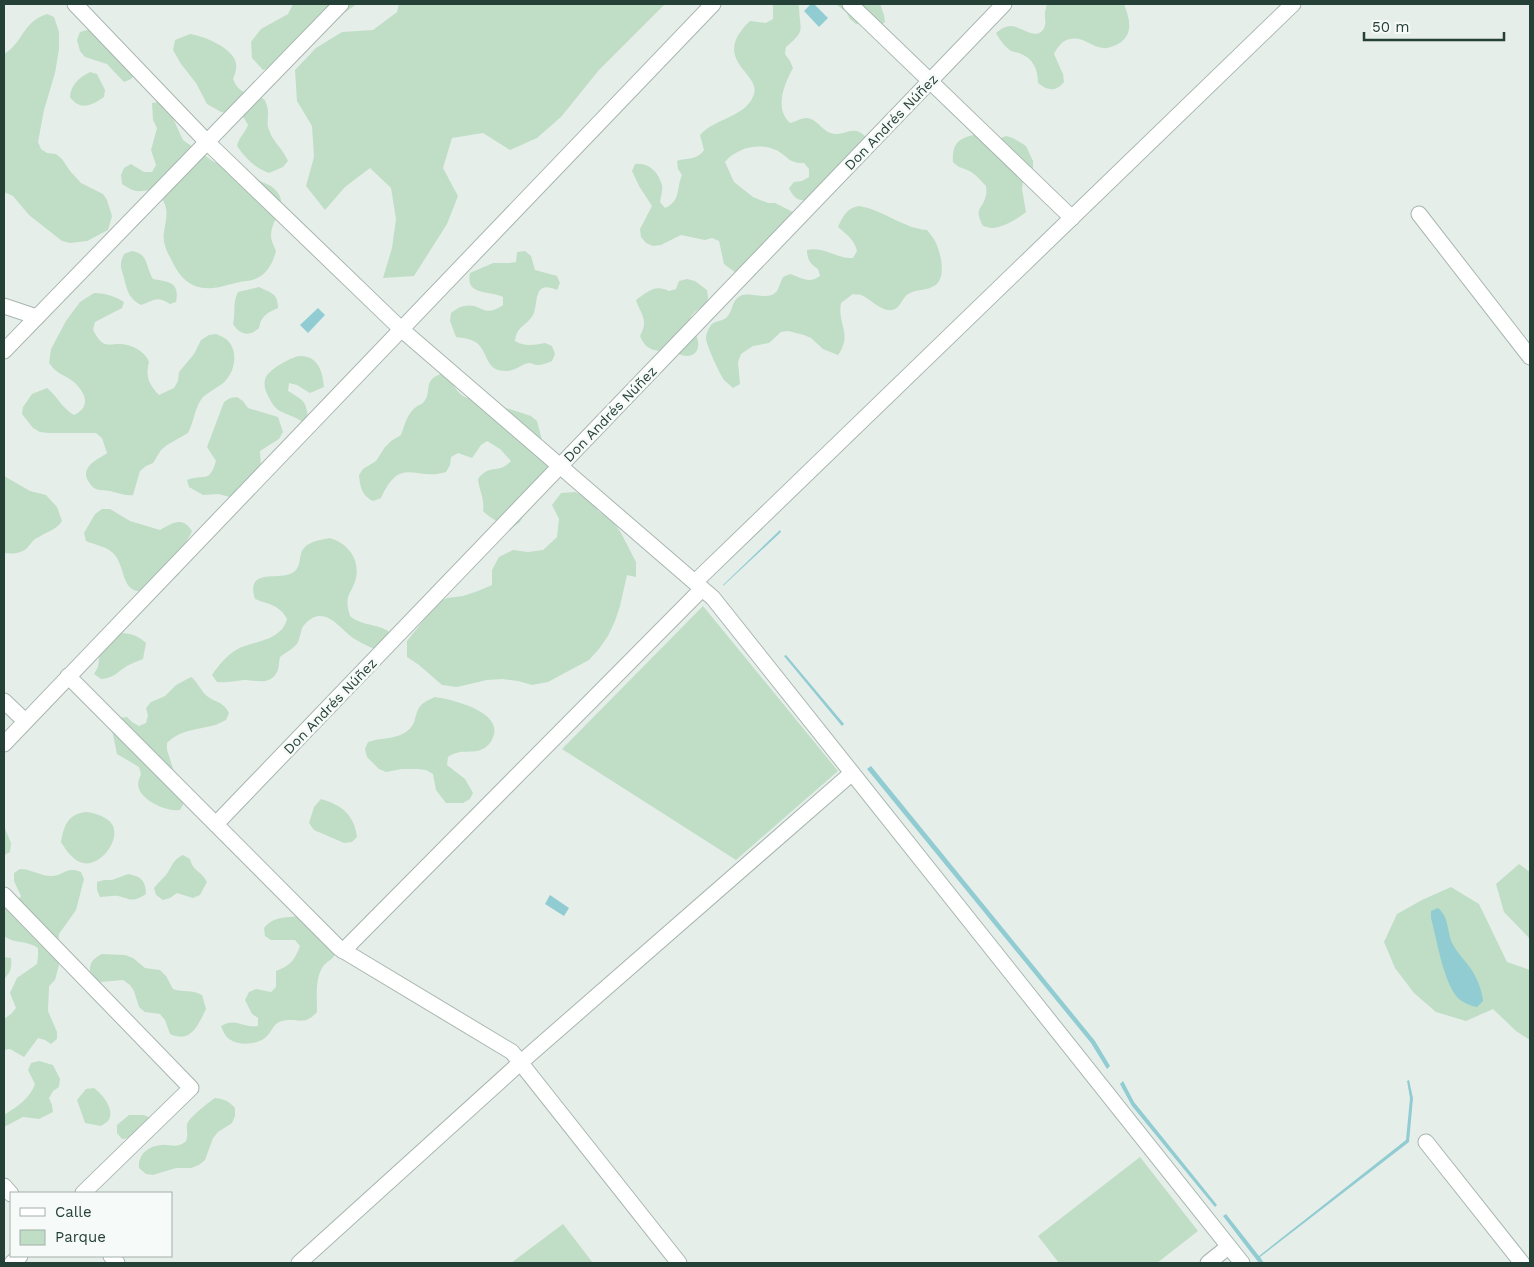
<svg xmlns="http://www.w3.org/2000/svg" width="1534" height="1267" font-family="'Work Sans',sans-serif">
<rect width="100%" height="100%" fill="#e6eeea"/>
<!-- green -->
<g fill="#bfdec5">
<polygon points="293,4 357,4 325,26 277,66 263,70 252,58 251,42 261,29 288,14"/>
<polygon points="399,4 665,4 599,70 561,117 537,138 510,150 483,133 452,138 443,168 458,196 447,224 414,276 383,278 392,248 396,219 391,188 370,168 345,187 325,210 306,186 314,157 312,126 297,101 295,70 316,48 342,32 373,30 397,12"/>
<path d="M773 4H798L799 7C800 32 806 30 786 47L785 54 790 61 793 68C784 85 774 108 790 123 795 122 801 118 806 118 816 118 821 129 830 133 845 138 852 122 867 138L815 201C801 200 795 202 789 188L794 182 802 181 809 177V169L804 163C789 164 788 156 776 150 759 142 736 148 725 162L734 182 753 197 768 203H775L797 214 736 273 724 264 719 241 712 238 705 240 681 235 661 245 653 246 646 243 641 237 640 229 652 206 639 186 632 171 635 164C648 162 658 171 662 185 663 190 661 196 660 202L665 208C681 201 676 189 682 175L678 169 677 161C688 157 696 161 704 150L700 135C715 118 747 117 754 94 761 73 709 60 750 21L766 23 773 19Z"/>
<polygon points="836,4 880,4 884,15 885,22 879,27 872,25 856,24 850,19 846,12"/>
<path d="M1047 4H1124C1130 19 1134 35 1118 44 1113 46 1108 49 1103 48 1092 47 1082 36 1070 39 1062 40 1057 48 1054 54L1063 74 1064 82C1056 92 1048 91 1038 83 1038 69 1033 58 1019 53 1016 52 1013 52 1011 51 1005 47 999 39 996 33 1001 29 1005 26 1011 26 1021 26 1037 42 1044 28 1047 23 1044 17 1045 12 1045 11 1047 5 1047 4Z"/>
<path d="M47 14 54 17 59 32V49L55 73 44 110 38 142 41 149 47 153 56 154 62 159 70 171 81 183 103 194 107 200 112 216 108 230 87 241 70 243 62 241 29 215 13 196 4 192V54C24 42 22 22 47 14Z"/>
<polygon points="94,28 136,73 131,79 124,82 107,64 85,57 80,51 77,40 80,32"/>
<path d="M190 34C204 36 233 48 236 63 237 69 235 74 233 79 239 95 250 93 264 99 272 112 265 119 269 130 273 142 283 149 288 161L283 167 269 173C255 168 245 158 237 146 239 137 245 133 248 125L244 118 236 114 221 112 207 104 196 83 181 64 173 50 175 40Z"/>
<path d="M90 72 97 74 105 90 104 97C91 106 80 111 70 97 71 84 79 78 90 72Z"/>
<path d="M159 102 170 112 183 140 214 162 221 163 271 186C294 204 271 216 271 236 271 241 274 246 276 251 272 267 263 280 246 281 235 282 224 287 213 288 191 290 180 278 172 261 167 252 162 242 164 232 166 217 170 209 160 196 154 187 146 192 136 191 131 190 127 187 122 184L121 175 124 168 131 164 144 172H152L156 165 151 150 157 128 153 120 152 103Z"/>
<path d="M974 135 996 140 1006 136 1013 138 1026 146 1033 161V168L1023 181 1022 189 1026 212C1019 218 1001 229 991 228 990 228 983 226 983 226 973 207 983 210 986 195 987 192 986 189 986 186 981 181 975 173 967 170 960 167 959 168 953 162 952 146 957 138 974 135Z"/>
<path d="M859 206C884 210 902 228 927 230 930 234 934 238 936 243 941 254 947 279 934 286 926 291 916 289 908 294 902 298 901 308 892 310 881 312 871 299 861 295 859 294 856 295 853 294L841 303C837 325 853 333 838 355L823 349 811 338 804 335 788 331 781 332 769 343 753 346 741 354 738 362 740 384 733 388C730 385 727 383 724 380 720 374 706 345 706 338 706 334 709 327 712 324 716 321 722 321 726 318 733 312 731 301 740 296 751 291 768 302 777 291 779 287 781 281 783 277L790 274C802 278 809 284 820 276L818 269C810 264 807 259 807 250 825 246 836 259 853 258L857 251C854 239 847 235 838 227 843 216 847 208 859 206Z"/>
<path d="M132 251C149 254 145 266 153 279 169 282 180 282 176 302L170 304C156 295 154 301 141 305 130 299 128 293 125 282 122 268 118 267 124 254Z"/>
<path d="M525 251 531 256 535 270 557 276 560 283 557 290C532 279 539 304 533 315 527 326 517 325 515 341 526 347 533 345 545 343L552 346 555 354 552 361C547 363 543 365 537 365 534 365 532 363 529 363 522 364 515 371 507 371 486 372 489 355 478 344 473 339 463 338 456 337L450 321 451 313C455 310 460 306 465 306 482 303 483 319 503 305V297C488 290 465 296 470 273L493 263H509L516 262 517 252Z"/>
<path d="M687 279 695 281 707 290 708 298 706 305C695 311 689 314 688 327 690 329 693 330 694 332 701 341 700 356 687 356 682 356 677 353 672 352 657 350 647 353 640 336 649 320 641 315 636 300 647 292 655 284 669 291L676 289 679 281Z"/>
<path d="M259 287C271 293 278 293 278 308 267 313 261 316 259 328 249 337 240 335 233 324 236 312 232 304 238 292Z"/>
<path d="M94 293C104 293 115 296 124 302L122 308 95 322 93 330C96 335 99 341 103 343 108 346 114 344 119 344 131 344 145 351 149 362 145 376 149 385 159 395L174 388 178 381 179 372 194 354 201 340 209 335 216 334C221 336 226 338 229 342 239 354 234 375 222 384 216 388 209 392 203 397 195 406 194 422 188 433L167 445 161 450 153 463 146 466 140 471 133 495C124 496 119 493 110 491 105 490 99 491 94 488 91 486 89 482 87 479 82 465 99 459 107 453L102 438 96 433H48L40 432 33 428 22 414 23 407 32 394 47 388C57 396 62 408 74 415 91 407 86 394 75 383 69 377 60 375 54 369 52 367 51 365 49 363L51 349 66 321 80 302Z"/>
<path d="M299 356C318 355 323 372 324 387L310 393 297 385 289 383 288 391C303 400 307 401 308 420L301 421C294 416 287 415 280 411 274 408 271 401 268 396 265 390 263 383 266 377 271 368 290 358 299 356Z"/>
<path d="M444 373C457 385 456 400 478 399L531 416 537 421 543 444 550 458 549 488 539 499 532 503 519 523 513 527C501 524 491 519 483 511 485 499 479 490 478 479 490 463 498 475 511 461L500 449 487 441 481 445 472 458 458 453 451 457 450 465 446 472C415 482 401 454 381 498L373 501C362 496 360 487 359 475L363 469 376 461 385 447 391 441 401 435C405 424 407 414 416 407 418 405 421 405 423 403 434 391 420 380 444 373Z"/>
<path d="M237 397 243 401 248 408 278 417 283 432 279 439 260 451 261 467 234 498 218 494 203 495 189 487 187 480C203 473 209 485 216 461L207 447 224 402 230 398Z"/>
<path d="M4 476 30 491 46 495 57 507 62 521C56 530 48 531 39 537 33 539 31 544 27 548 21 554 11 554 4 553Z"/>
<polygon points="575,492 590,499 598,511 612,520 621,533 636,562 636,577 627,575 620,606 615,621 608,636 599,649 589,660 548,682 532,685 518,681 502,679 487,680 457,687 442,685 419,665 407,657 407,641 426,617 434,604 447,598 463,596 478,591 492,585 492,570 499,557 513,550 528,552 543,550 557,537 559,519 552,505 561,493"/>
<path d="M102 509H110L130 521 160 530C173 523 182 516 192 531 190 537 182 546 181 551 179 559 184 566 179 574 172 582 162 585 152 589 119 600 128 568 113 553 106 546 95 545 86 541L84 533 95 514Z"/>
<path d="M330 538C347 543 360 558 356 578 352 595 343 593 350 616 363 627 380 623 392 634L377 650C369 647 361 643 353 638 338 627 324 604 305 624 300 629 301 636 298 642 295 648 286 652 280 657 279 661 279 669 277 672 270 686 255 680 244 680 235 681 226 683 217 682L212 675C218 666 227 655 236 650 254 640 281 642 287 619 279 604 269 605 255 599 245 566 280 582 294 572 300 567 299 561 301 554 304 542 319 540 330 538Z"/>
<polygon points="703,606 838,771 736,860 562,749"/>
<path d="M119 633C130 633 137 635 146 643L143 659C138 661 132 663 127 666 116 673 114 678 101 679L94 674 98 667 100 651Z"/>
<path d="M191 677C198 682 200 690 207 696 216 703 223 701 229 713L226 720C221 722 217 725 211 726 195 730 180 730 167 743V750L184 803 180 810C168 812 144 802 139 789 137 784 139 779 141 774L139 767 117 754 112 730V722L119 718 127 717 132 722 139 726 146 723 148 715 146 708 151 702 165 696 176 685Z"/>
<path d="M435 697C451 699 500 711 494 734 493 739 490 744 486 747 474 756 462 747 448 757L447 765 465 779 473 793 470 799 463 803H446L436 790 433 774 426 770 418 769H402L386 772 379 769 367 757 365 749 368 742C382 737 402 740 412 726 413 725 415 720 415 719 419 704 422 703 435 697Z"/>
<path d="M321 799C342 805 354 815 357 837L352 842 344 843 314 830 309 823 314 807Z"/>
<path d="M86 812C95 813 109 817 113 826 120 841 100 867 83 863 73 861 66 850 61 842 64 825 68 814 86 812Z"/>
<polygon points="4,826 11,843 10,852 4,855"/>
<path d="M183 855 190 859C193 872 202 871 207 882L200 895 193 898 177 893 170 898 163 900 156 895 154 888C158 883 162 879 166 875 172 867 173 859 183 855Z"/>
<polygon points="1519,864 1530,872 1530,939 1504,912 1496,884"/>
<path d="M20 869C31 869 40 876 51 876 65 876 65 866 81 872L84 879 76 910 59 934 57 950 59 965 55 980 49 986 48 1011 57 1032V1039L51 1044 45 1040 38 1038 24 1057 10 1049 4 1050V1019L11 1014 16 1008 10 993 17 978 37 964 38 956V948C27 940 14 944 4 936V896L16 902 21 896 14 881V873Z"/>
<path d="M128 874C141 876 146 881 146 894 133 903 130 899 118 896 113 895 105 897 100 897L97 890V882L104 880H112Z"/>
<polygon points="1451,887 1479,904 1507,962 1530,970 1530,1040 1516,1031 1493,1009 1466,1021 1436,1012 1414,993 1395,968 1384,942 1397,914 1422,900"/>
<path d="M300 916 337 949C334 961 328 959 322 968 315 980 317 998 317 1012 304 1027 297 1017 282 1021 273 1023 272 1032 266 1037 258 1045 238 1046 229 1039 225 1036 223 1031 221 1026 236 1017 242 1028 258 1026V1018L252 1014 245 1000 249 992 256 989 271 992 276 987V971C291 965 294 961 300 946L295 940H271L265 936 264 928C274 916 285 918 300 916Z"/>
<path d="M102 954 125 955 133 958 145 968 160 970 166 976 173 989C184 993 191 989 202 995L206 1009C198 1025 191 1044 170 1034L165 1020 160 1014 145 1012 139 1007 134 991 130 985 123 980 100 982 92 979C88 968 89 960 102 954Z"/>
<path d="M4 957 11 958C12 967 11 972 4 979Z"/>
<path d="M39 1061 53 1065 60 1079 59 1087 53 1091 49 1098 52 1105 53 1112 39 1119 23 1117 4 1127V1115C16 1107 30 1099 35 1084L28 1070 31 1063Z"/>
<path d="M94 1088C102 1094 116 1110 108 1121 107 1122 101 1126 101 1126L85 1123 77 1100 86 1089Z"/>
<path d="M215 1098C224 1099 229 1101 235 1108V1116L232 1123 218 1132 213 1138 205 1160 199 1165 191 1168H176L153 1175 146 1174 139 1168C138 1154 148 1146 162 1145 168 1144 173 1147 179 1145 181 1145 185 1142 186 1141 189 1133 186 1131 187 1125 188 1118 208 1103 215 1098Z"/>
<polygon points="129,1115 144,1115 151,1118 130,1138 122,1139 117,1133 117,1125"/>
<polygon points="1140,1157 1198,1231 1157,1263 1059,1263 1038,1236"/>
<polygon points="563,1224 593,1263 511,1263"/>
</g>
<!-- water -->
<g fill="#90ccd1">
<polygon points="811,4 814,4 828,18 819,27 804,11"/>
<polygon points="318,308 325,315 308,333 300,325"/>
<polygon points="780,530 781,532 723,586 723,585"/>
<polygon points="786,655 844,724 842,726 784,656"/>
<polygon points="871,766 1095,1041 1110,1066 1107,1069 1091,1043 867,769"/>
<polygon points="550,895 569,908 564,916 545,904"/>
<path d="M1438 908C1449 917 1447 931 1452 943 1457 953 1465 960 1471 969 1477 978 1482 990 1483 1001L1477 1007C1471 1006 1461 1002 1457 997 1443 980 1437 940 1431 918V911Z"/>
<polygon points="1409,1080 1413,1098 1409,1142 1260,1257 1264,1263 1259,1263 1223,1216 1226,1214 1259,1256 1406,1140 1410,1098 1407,1081"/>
<polygon points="1123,1081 1134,1102 1217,1205 1215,1207 1132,1106 1120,1084"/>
</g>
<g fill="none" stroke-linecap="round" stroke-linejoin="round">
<defs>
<g id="street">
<polyline points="75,4 207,142 401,329 713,598 1242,1263"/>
<polyline points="850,4 1072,218"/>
<polyline points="1419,214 1530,357"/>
<polyline points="4,306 37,317"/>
<polyline points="4,351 341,4"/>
<polyline points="695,582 1293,4"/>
<polyline points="68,676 339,948 512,1052 679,1263"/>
<polyline points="4,701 25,721"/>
<polyline points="4,744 713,4"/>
<polyline points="216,824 1004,4"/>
<polyline points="4,895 191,1088 83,1193"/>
<polyline points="343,951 702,589"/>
<polyline points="1426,1142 1522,1263"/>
<polyline points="4,1186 11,1194"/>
<polyline points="111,1256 117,1263"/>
<polyline points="12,1263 20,1256"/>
<polyline points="299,1263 520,1063 852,773"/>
<polyline points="1208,1263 1228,1247"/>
</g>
</defs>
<!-- street casing -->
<use href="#street" stroke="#a8b6b0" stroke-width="17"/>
<!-- street -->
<use href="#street" stroke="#fff" stroke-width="15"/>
</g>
<g text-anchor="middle" stroke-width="5" stroke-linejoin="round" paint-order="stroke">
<!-- street labels -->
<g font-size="14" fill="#254036" stroke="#f6faf8">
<text transform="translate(891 122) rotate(-46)" y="5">Don Andrés Núñez</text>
<text transform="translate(610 414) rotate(-46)" y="5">Don Andrés Núñez</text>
<text transform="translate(330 706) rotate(-46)" y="5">Don Andrés Núñez</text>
</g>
</g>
<!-- border -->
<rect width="1534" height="1267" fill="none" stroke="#254036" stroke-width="10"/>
<!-- legend -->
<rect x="10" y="1192" width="162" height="65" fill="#f6faf8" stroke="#a2b0aa"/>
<rect x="20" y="1208" width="25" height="8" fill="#ffffff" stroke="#a2b0aa"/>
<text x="55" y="1217" font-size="15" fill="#254036">Calle</text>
<rect x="20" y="1230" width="25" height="15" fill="#bfdec5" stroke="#a2b0aa"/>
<text x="55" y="1242" font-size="15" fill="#254036">Parque</text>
<!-- scale -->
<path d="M1364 32v8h140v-8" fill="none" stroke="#254036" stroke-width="2.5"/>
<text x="1372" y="32" font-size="15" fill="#254036" stroke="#f6faf8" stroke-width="4" paint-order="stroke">50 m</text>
</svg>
